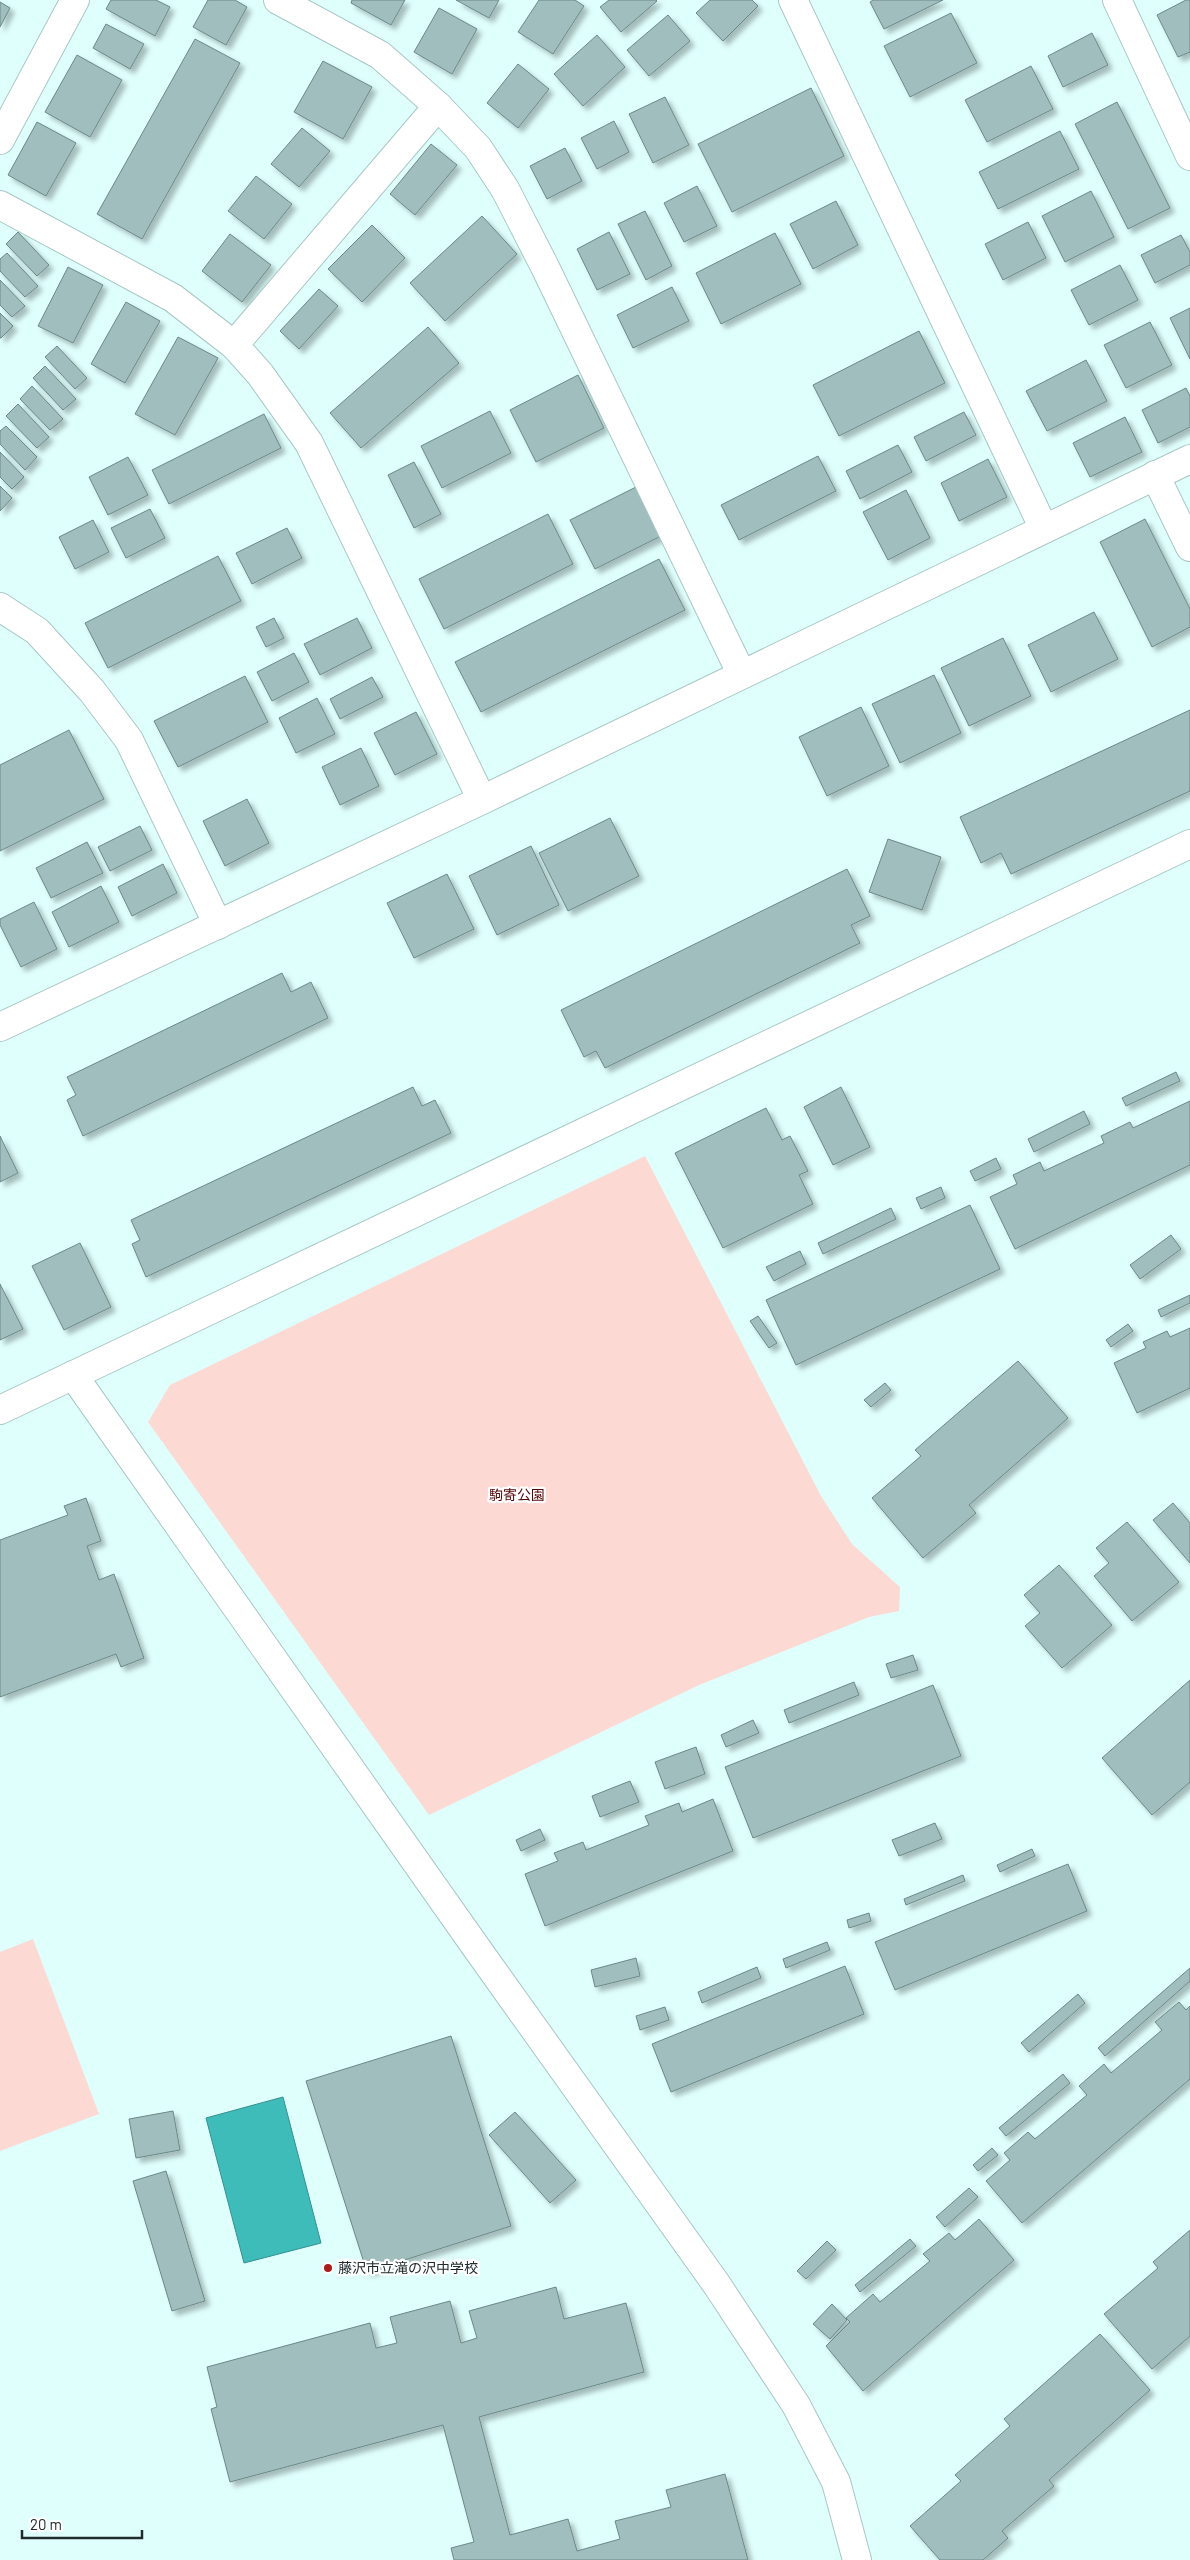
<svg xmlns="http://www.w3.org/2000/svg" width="1190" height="2560" font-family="Barlow,'Noto Sans JP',sans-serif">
<defs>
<filter id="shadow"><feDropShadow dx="4.5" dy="4.5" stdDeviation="2.5" flood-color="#0004"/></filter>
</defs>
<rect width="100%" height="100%" fill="#dffffd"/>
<!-- green -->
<g fill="#fdd9d4">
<polygon points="645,1156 821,1496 852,1544 900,1587 899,1611 869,1617 699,1685 429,1815 148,1422 170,1385"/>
<polygon points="33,1939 99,2114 0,2151 0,1952"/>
</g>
<!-- water -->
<polygon fill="#3ebcb9" stroke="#35918f" points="283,2097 321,2243 244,2263 206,2118"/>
<!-- building -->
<g fill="#a0bebd" stroke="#6b8887" filter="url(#shadow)">
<polygon points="111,0 156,0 170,7 155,36 106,9"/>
<polygon points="208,0 235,0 247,7 226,45 193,27"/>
<polygon points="352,0 405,0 391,25 351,3"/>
<polygon points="456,0 499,0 489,18"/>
<polygon points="539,0 575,0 584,6 553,54 518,32"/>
<polygon points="609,0 656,0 657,1 621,32 600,7"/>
<polygon points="710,0 752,0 758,6 723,41 696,13"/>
<polygon points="873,0 943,0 884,29 870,2"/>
<polygon points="1186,0 1190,0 1190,52 1178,57 1157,15"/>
<polygon points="0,2 10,8 0,27"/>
<polygon points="439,8 477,29 452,74 414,52"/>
<polygon points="951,13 977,63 910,97 884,46"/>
<polygon points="668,15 690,41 649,76 627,50"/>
<polygon points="106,24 144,44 130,69 93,48"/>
<polygon points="1092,33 1108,65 1063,87 1048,56"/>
<polygon points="597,35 625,67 583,106 554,74"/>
<polygon points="195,39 240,63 142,239 97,214"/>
<polygon points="77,55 122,80 90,137 45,112"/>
<polygon points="323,61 372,87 343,139 294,112"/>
<polygon points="518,64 549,89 518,128 487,103"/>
<polygon points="1031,66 1053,109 987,142 965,100"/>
<polygon points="811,88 844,156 732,212 698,144"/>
<polygon points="665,97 689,145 653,163 629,114"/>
<polygon points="1117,102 1170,208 1128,229 1075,124"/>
<polygon points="614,121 629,152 597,169 581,138"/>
<polygon points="37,122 76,143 46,196 8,175"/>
<polygon points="302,128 330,151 299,187 271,164"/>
<polygon points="1060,131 1079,169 998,209 979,172"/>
<polygon points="431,144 457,165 415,215 390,194"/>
<polygon points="565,148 582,181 547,199 530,166"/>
<polygon points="256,176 292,204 264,239 228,211"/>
<polygon points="697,186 717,226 684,242 664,203"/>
<polygon points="1091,191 1114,237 1065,262 1042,216"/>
<polygon points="836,201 858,245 813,269 790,224"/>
<polygon points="645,211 672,266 646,280 618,224"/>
<polygon points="482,216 517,254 445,321 410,283"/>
<polygon points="1028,222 1046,258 1003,280 985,244"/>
<polygon points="372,225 405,258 362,302 328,269"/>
<polygon points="18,232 49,265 37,276 6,244"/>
<polygon points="609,232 630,274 597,290 577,249"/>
<polygon points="775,233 801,284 721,324 696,273"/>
<polygon points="230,234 271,265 242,302 202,271"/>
<polygon points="1181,235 1190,252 1190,265 1155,283 1141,255"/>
<polygon points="7,253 38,286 25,297 0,271 0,259"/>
<polygon points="1120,265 1138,300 1089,325 1071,290"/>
<polygon points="68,267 103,285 73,343 38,326"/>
<polygon points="0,280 25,306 12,317 0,305"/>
<polygon points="672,287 689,321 633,348 617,315"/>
<polygon points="319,289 338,306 299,349 280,331"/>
<polygon points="126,302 160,321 125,383 91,364"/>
<polygon points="1190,308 1190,359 1170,318"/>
<polygon points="0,313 13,326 1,338 0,338"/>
<polygon points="1150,322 1172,365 1126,388 1104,345"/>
<polygon points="428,327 459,363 361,448 330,413"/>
<polygon points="919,331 945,383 839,436 813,385"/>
<polygon points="178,337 218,358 175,435 135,414"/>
<polygon points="57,346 87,378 75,389 45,357"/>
<polygon points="1086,360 1107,401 1047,431 1026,391"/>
<polygon points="45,366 76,399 63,410 33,378"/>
<polygon points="578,375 604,428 536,462 510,410"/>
<polygon points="32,386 63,419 50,430 20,399"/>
<polygon points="1186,388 1190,396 1190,427 1158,443 1142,410"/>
<polygon points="18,404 49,437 37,448 6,416"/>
<polygon points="490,411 511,453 442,488 421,446"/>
<polygon points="964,412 976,435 926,461 914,437"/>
<polygon points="264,414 281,448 169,504 152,470"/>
<polygon points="1125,417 1142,452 1090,477 1073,443"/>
<polygon points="6,426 37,457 25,470 0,444 0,431"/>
<polygon points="898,445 912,472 860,499 846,471"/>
<polygon points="0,452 24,477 12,489 0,477"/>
<polygon points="818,456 836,491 739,540 721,505"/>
<polygon points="128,457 148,495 108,515 89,477"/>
<polygon points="988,459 1007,497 959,521 941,483"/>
<polygon points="414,462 441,514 414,528 388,475"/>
<polygon points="0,486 12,498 0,511"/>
<polygon points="636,487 661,536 595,569 570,520"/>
<polygon points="906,490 930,538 888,560 863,512"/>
<polygon points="150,509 165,538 126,558 111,528"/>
<polygon points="548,514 573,564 444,629 419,579"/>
<polygon points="1145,519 1190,609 1190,627 1152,647 1100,542"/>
<polygon points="93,520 109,552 75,569 59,537"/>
<polygon points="287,528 302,558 252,584 236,553"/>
<polygon points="218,556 241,601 108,668 85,623"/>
<polygon points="659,559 685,610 481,712 455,662"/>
<polygon points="1094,612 1118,659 1051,692 1028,645"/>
<polygon points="274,618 284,638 266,647 256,627"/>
<polygon points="357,618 372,648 320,675 304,644"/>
<polygon points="1003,638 1031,696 969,726 941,668"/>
<polygon points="294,653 309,682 272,701 257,672"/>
<polygon points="934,675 961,733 900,763 872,704"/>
<polygon points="245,676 268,722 178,767 154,721"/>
<polygon points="372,677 383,697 340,719 330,699"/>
<polygon points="317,698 335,734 296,753 279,718"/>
<polygon points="861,707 889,766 827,796 799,737"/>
<polygon points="1190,710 1190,791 1011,874 1001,853 981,863 960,817"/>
<polygon points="416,712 437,754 395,775 374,733"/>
<polygon points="69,730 104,799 0,851 0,765"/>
<polygon points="361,748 379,786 340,805 322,767"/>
<polygon points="247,799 269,843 225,866 203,821"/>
<polygon points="610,818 639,876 568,911 539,853"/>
<polygon points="140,826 152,850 110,871 98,847"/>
<polygon points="888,839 941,857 922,910 869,892"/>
<polygon points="87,842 103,873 51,898 36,868"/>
<polygon points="531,846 559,905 497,935 469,876"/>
<polygon points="163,864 177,893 132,916 118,887"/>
<polygon points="847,869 870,916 851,925 860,943 605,1068 596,1051 584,1057 561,1010"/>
<polygon points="447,874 474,929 414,958 387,903"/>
<polygon points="101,886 119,922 69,947 52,912"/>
<polygon points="34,902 57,949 21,967 0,925 0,919"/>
<polygon points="282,973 291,992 311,982 328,1018 83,1136 67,1100 76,1095 67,1077"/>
<polygon points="1176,1072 1180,1081 1126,1106 1122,1098"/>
<polygon points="413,1087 422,1106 435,1100 451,1133 146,1277 132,1244 140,1240 131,1220"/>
<polygon points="841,1087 870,1147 833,1165 804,1107"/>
<polygon points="1190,1101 1190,1165 1015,1249 990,1197 1017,1184 1013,1175 1040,1162 1044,1171 1104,1143 1101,1136 1130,1122 1133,1128"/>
<polygon points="766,1108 782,1140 790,1136 808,1171 799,1175 813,1204 723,1248 675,1153"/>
<polygon points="1084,1111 1090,1124 1034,1152 1028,1139"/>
<polygon points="0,1136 18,1173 0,1182"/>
<polygon points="996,1158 1001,1169 975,1181 970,1171"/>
<polygon points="941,1187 945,1198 921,1209 916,1198"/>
<polygon points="970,1205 1000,1269 796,1365 766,1300"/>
<polygon points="891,1208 896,1219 823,1254 818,1243"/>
<polygon points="1171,1235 1181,1249 1140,1279 1130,1265"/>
<polygon points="80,1243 111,1307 64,1330 32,1266"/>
<polygon points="800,1251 806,1264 774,1281 766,1267"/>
<polygon points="0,1284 23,1329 0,1340"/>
<polygon points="1190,1295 1190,1303 1161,1317 1158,1310"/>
<polygon points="758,1316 777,1343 769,1348 750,1321"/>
<polygon points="1128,1324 1133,1331 1111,1347 1106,1340"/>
<polygon points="1190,1328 1190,1388 1137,1413 1114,1363 1146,1348 1143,1342 1167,1331 1170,1337"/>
<polygon points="1018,1361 1068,1418 969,1505 976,1513 923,1558 872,1498 921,1456 915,1450"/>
<polygon points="885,1383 891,1390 871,1407 864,1400"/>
<polygon points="86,1498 101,1541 87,1546 99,1580 114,1574 144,1658 121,1667 116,1654 0,1697 0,1540 68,1515 64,1506"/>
<polygon points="1173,1503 1190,1523 1190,1563 1153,1520"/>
<polygon points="1127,1522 1179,1582 1132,1621 1094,1576 1109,1563 1096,1548"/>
<polygon points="1059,1565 1112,1625 1062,1668 1025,1626 1040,1613 1024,1595"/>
<polygon points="913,1655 918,1670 891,1678 886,1664"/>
<polygon points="1190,1680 1190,1782 1152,1815 1102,1758"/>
<polygon points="854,1682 859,1695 789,1723 784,1710"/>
<polygon points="933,1685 961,1756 753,1838 725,1767"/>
<polygon points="753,1720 759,1733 726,1747 721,1735"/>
<polygon points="696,1747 705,1774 665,1789 655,1762"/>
<polygon points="630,1781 639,1802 600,1817 592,1796"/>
<polygon points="713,1799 733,1851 545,1926 525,1874 558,1861 554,1853 583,1842 586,1850 649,1825 645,1816 679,1803 682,1812"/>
<polygon points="935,1823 942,1839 899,1856 892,1840"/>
<polygon points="540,1829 545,1840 521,1851 516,1840"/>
<polygon points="1032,1849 1035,1856 1000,1872 997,1865"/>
<polygon points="1068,1864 1087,1911 895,1990 875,1942"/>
<polygon points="963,1875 965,1881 906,1905 904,1899"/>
<polygon points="869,1913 871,1921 849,1928 847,1920"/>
<polygon points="827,1942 830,1950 786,1968 783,1959"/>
<polygon points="636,1958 640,1976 595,1987 591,1970"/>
<polygon points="845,1966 864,2014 671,2092 652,2044"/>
<polygon points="757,1967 761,1978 702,2003 698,1992"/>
<polygon points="1190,1968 1190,1981 1105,2056 1098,2048"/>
<polygon points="1078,1994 1085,2003 1029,2052 1021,2043"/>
<polygon points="1179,2002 1186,2010 1190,2006 1190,2079 1022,2223 986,2181 1010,2160 1004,2153 1028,2132 1035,2139 1087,2095 1079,2086 1104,2064 1111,2073 1162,2030 1155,2022"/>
<polygon points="665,2007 669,2020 640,2030 636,2016"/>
<polygon points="451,2036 511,2226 367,2272 306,2081"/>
<polygon points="1063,2074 1070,2083 1006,2136 999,2128"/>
<polygon points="173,2111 180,2150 136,2158 129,2119"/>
<polygon points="515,2112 576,2180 550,2203 489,2135"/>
<polygon points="992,2148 998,2155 978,2171 973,2165"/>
<polygon points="166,2171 205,2301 172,2311 133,2181"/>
<polygon points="969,2188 978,2197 945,2227 936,2217"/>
<polygon points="979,2219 1014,2260 863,2391 826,2346 850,2322 846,2318 873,2294 880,2302 930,2261 923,2254 949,2233 955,2240"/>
<polygon points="1190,2230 1190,2336 1152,2369 1104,2314 1158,2268 1153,2262"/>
<polygon points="910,2239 916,2246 860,2292 855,2285"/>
<polygon points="827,2241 836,2250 806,2279 797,2271"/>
<polygon points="556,2287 564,2319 626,2303 644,2372 479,2417 510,2535 568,2519 577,2551 620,2539 615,2521 671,2507 666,2490 725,2474 748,2560 454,2560 451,2548 474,2542 443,2425 230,2482 211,2409 217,2407 207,2367 370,2323 376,2348 397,2343 390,2317 450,2301 461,2343 477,2338 469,2311"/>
<polygon points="832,2304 847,2320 830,2339 813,2324"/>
<polygon points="1100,2334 1150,2390 1049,2480 1054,2486 1002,2531 1008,2538 983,2560 940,2560 910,2526 961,2481 955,2475 1010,2426 1004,2419"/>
</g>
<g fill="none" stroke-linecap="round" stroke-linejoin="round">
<defs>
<g id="street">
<polyline points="278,0 380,55 438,106 478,148 505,189 545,267 741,673"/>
<polyline points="793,0 1044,529"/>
<polyline points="1117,0 1190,156"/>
<polyline points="0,140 75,0"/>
<polyline points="0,205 173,298 234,345 260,374 309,443 482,800"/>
<polyline points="234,345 438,106"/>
<polyline points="1155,475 1190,547"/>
<polyline points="0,607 37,631 92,691 129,740 218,925"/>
<polyline points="0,1027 482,800 1190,459"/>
</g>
<g id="secondary">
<polyline points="73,1375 478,1950 717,2285 796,2405 836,2482 857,2560"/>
<polyline points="0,1410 1190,844"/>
</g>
</defs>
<!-- street casing -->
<use href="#street" stroke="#a8c7c5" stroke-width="30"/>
<!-- secondary casing -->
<use href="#secondary" stroke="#a8c7c5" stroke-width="30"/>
<!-- street -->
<use href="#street" stroke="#fff" stroke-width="28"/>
<!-- secondary -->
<use href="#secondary" stroke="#fff" stroke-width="28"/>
</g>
<!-- markers -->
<circle fill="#ad1c19" stroke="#fff" stroke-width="2" cx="328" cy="2268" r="5"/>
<g text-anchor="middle" stroke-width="4.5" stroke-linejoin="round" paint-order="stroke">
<!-- park labels -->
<g font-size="14" fill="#540505" stroke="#fff">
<text x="517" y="1500">駒寄公園</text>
</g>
<!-- poi labels -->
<g font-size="14" fill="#202c2c" stroke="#fff" text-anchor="start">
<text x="338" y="2273">藤沢市立滝の沢中学校</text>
</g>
</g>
<!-- scale -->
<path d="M22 2530v8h120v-8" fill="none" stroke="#202c2c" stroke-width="2.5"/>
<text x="30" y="2530" font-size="15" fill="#202c2c" stroke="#ffffff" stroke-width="4" paint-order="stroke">20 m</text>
</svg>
